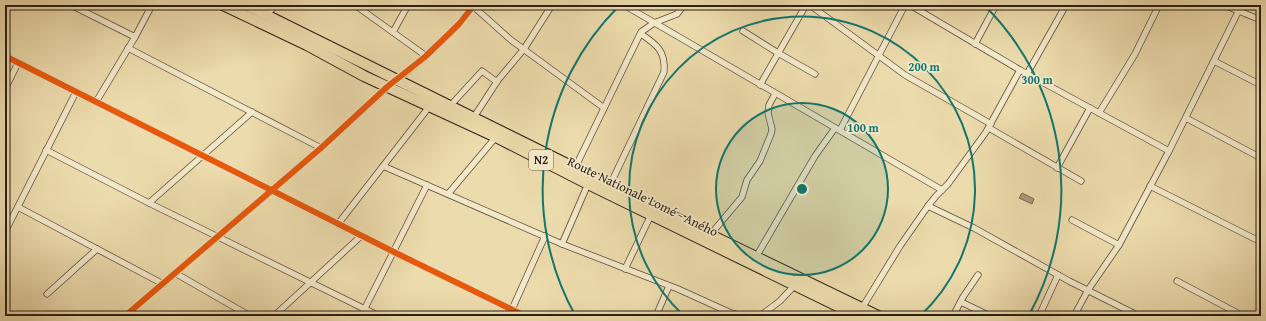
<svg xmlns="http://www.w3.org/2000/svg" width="1266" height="321" font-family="'Gentium Book Plus',serif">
<rect width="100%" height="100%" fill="#ecdbac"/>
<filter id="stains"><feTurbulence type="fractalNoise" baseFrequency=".005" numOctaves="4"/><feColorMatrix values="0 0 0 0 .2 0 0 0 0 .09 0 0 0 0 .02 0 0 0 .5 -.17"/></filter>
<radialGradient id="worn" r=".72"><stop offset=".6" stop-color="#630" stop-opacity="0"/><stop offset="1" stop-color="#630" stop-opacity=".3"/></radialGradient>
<!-- water -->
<polygon fill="#aa9b79" stroke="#776951" points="1022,193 1034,199 1032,204 1019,198"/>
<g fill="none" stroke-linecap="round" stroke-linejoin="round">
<defs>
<g id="minor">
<polyline points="71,5 135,37"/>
<polyline points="355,5 426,56"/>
<polyline points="624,5 942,190"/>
<polyline points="810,5 905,75 991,124"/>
<polyline points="910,5 1020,70 1169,151"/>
<polyline points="1224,5 1261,20"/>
<polyline points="474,7 511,40 604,108"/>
<polyline points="266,15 276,5"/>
<polyline points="743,31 778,53 815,74"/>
<polyline points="393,32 408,5"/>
<polyline points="975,44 996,5"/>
<polyline points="128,48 321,148"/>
<polyline points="524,49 552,5"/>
<polyline points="5,56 394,252 525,316"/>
<polyline points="1214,61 1261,85"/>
<polyline points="1027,74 1066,5"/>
<polyline points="396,81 426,56 459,24 474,5"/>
<polyline points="760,85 806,5"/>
<polyline points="5,89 18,63"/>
<polyline points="96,102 135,37 152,5"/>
<polyline points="450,106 482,71 497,82"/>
<polyline points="1099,113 1135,54 1159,5"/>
<polyline points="474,117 498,80 524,49"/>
<polyline points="1186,118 1261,158"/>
<polyline points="989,128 1081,181"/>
<polyline points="840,130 905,5"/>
<polyline points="46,150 149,203 379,316"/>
<polyline points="383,166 562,244 678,289 731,313 743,316"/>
<polyline points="575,168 641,32 654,23 677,14 684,5"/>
<polyline points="1057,168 1090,108"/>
<path d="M610 185 664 72C666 51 656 44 641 34"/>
<polyline points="1150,186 1261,242"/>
<polyline points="448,194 496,137"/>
<polyline points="149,203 252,112"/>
<polyline points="928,206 974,228 1069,281 1139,316"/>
<polyline points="18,207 163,284"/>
<polyline points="1072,220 1119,245"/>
<polyline points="338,224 429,107"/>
<polyline points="5,232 76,92"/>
<polyline points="710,235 742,197 747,180 760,161 771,134 772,129 768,113 769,105 775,94"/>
<polyline points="562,244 588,184"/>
<polyline points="756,257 815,156 835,128"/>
<polyline points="625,269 651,215"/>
<polyline points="175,273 250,316"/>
<polyline points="1177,281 1243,316"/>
<polyline points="47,294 97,249"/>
<polyline points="961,302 990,316"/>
<polyline points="862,308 900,246 928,206 936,196 948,184 986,132 1020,70"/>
<polyline points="125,316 321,148 389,86"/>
<polyline points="274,316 361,236"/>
<polyline points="361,316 427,185"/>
<polyline points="509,316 545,236"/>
<polyline points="656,316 669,286"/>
<polyline points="760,316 780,301 795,285"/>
<polyline points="953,316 963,297 978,275"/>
<polyline points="1039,316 1058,275"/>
<polyline points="1074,316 1088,290 1119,245 1169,151 1238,12 1235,5"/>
</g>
<g id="trunk">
<polyline points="223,5 307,45 364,76 496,137 588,184 858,316"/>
<polyline points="246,5 690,225 878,316"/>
</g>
</defs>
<!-- minor casing -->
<use href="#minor" stroke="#5a4e3b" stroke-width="7"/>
<!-- trunk casing -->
<use href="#trunk" stroke="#2a1f15" stroke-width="12"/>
<!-- minor -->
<use href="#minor" stroke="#f3e8c9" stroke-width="5.5"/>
<!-- trunk -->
<use href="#trunk" stroke="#ecdbac" stroke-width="10"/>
<defs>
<g id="cycleway">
<polyline points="5,56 394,252 525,316"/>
<polyline points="125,316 321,148 387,87 426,56 459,24 474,5"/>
</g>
</defs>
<!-- cycleway casing -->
<use href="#cycleway" stroke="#f3e8c9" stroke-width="8"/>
<!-- cycleway -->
<use href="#cycleway" stroke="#e8590c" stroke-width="6"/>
</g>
<!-- distance rings -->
<circle cx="802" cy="189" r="86" fill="#0f766e" fill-opacity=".12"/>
<g fill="none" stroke="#0f766e" stroke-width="2">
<circle cx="802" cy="189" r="86"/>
<path d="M684 316A173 173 0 1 1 920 316"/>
<path d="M575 315A259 259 0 0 1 619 6M985 6A259 259 0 0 1 1029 315"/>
</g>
<g text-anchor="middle" stroke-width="3.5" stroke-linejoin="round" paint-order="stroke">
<!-- shield labels -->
<rect fill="#f3e8c9" stroke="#665b4b" stroke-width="1" x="529" y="150" width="24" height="20" rx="3"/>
<g font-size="12" font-weight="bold" fill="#2a1f15">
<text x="541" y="164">N2</text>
</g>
<!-- street labels -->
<g font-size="13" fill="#2a1f15" stroke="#f3e8c9">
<text transform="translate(643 196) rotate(26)" y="5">Route Nationale Lomé - Aného</text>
</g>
</g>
<circle cx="802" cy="189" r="6" fill="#0f766e" stroke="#f3e8c9" stroke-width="2"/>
<g font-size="12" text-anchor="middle" font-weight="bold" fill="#0f766e" stroke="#f3e8c9" stroke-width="3.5" stroke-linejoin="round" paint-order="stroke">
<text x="924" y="71">200 m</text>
<text x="1037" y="84">300 m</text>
<text x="863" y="132">100 m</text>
</g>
<!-- margin -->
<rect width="1266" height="321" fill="none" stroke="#ecdbac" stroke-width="20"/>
<rect x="6" y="6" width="1254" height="309" fill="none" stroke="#2a1f15" stroke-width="2"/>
<rect x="10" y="10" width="1246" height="301" fill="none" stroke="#2a1f15"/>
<rect width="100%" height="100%" filter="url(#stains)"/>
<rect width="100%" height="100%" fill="url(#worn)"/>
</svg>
